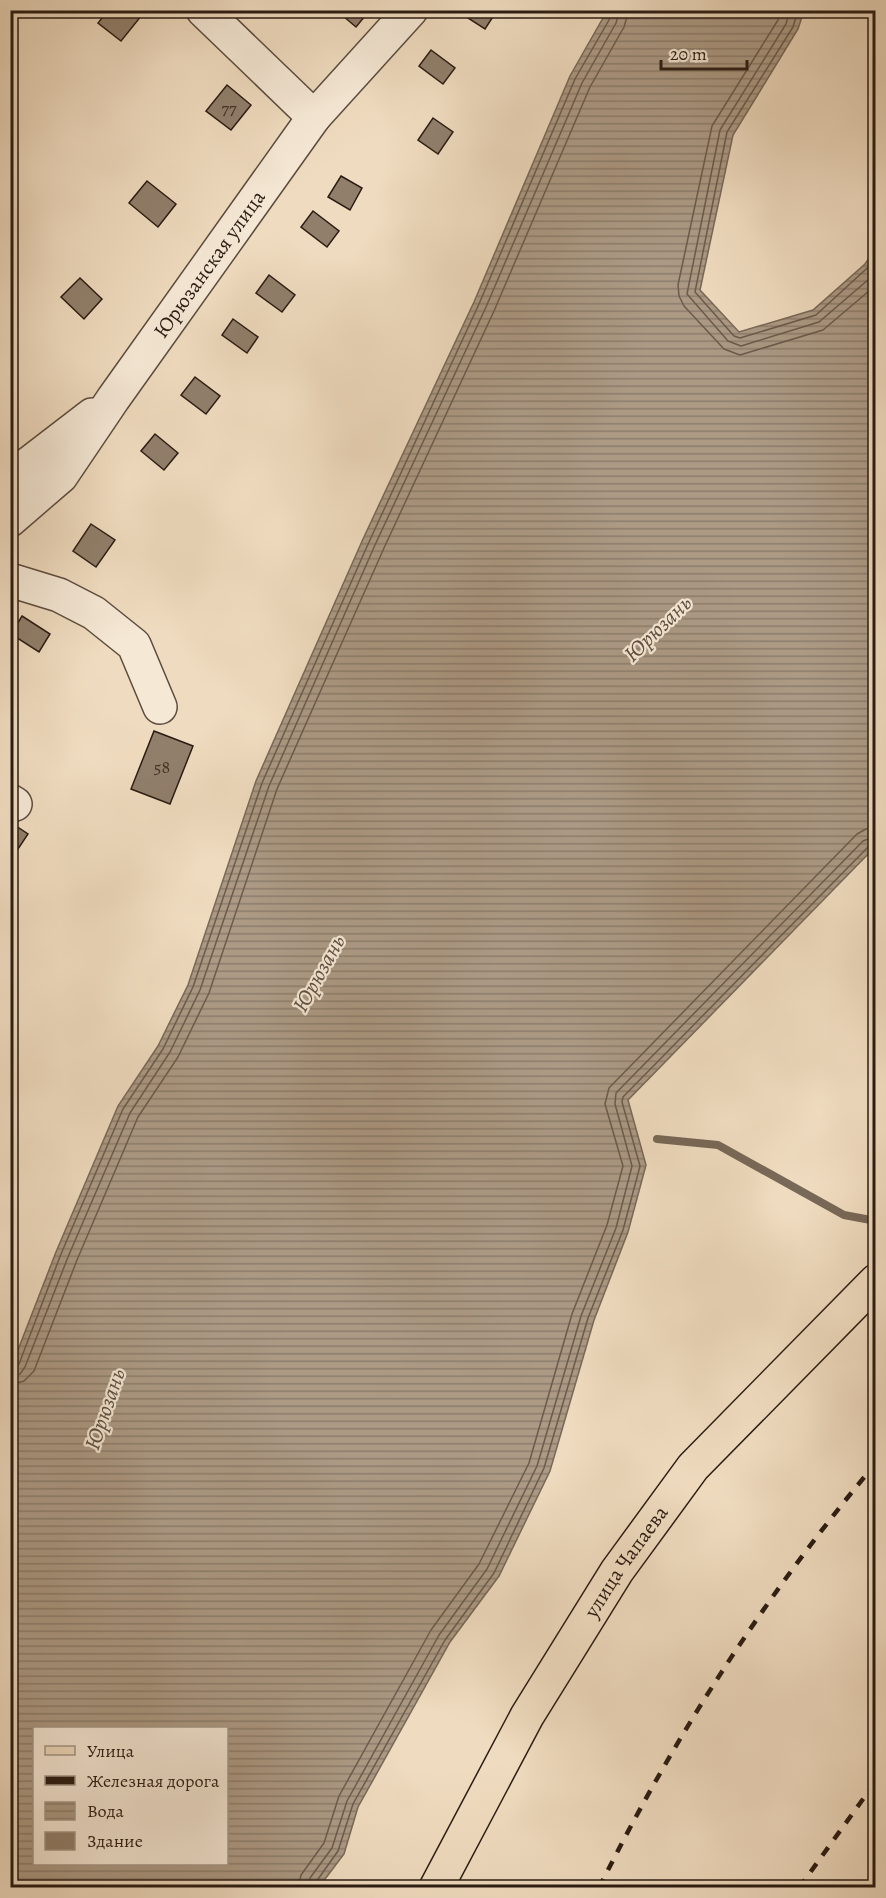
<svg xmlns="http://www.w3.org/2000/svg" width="886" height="1898" font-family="Alegreya,serif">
<defs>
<pattern id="water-rules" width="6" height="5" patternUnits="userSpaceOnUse" patternTransform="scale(1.5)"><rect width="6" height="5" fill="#ac9a85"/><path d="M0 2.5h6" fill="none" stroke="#8c7d6c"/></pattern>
</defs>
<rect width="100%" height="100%" fill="#efdbbf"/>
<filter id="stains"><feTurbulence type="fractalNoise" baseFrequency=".00333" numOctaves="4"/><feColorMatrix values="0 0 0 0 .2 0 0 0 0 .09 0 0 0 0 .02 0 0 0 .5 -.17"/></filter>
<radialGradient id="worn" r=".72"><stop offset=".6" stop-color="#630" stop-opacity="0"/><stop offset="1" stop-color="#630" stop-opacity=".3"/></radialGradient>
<!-- water -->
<path fill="url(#water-rules)" stroke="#786857" stroke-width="1.5" fill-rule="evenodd" d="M607 11H804L798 29 733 135 700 290 739 332 813 310 865 264 875 250V847L628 1100 646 1165 628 1232 594 1320 550 1471 499 1576 450 1642 358 1807 344 1854 319 1887H11V1368L56 1252 118 1106 158 1046 188 985 256 781 363 539 474 302 570 76ZM34 1728H226V1864H34Z"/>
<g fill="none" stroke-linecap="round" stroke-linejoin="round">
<!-- shore -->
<g stroke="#6c5b4c" stroke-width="1.5">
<polyline points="781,10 778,20 712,126 678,285 679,296 684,306 724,349 740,355 823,330 876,285"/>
<polyline points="790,10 786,24 720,130 687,294 728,341 741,346 819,322 876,273"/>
<polyline points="798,10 793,27 727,132 695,292 734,336 740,338 816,315 876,260"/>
<polyline points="10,1368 19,1364 61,1254 123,1109 163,1049 193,987 262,783 369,542 479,304 575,79 609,20 612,10"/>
<polyline points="10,1376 20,1374 25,1367 68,1257 130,1113 170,1052 200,990 269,786 375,545 486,307 582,83 616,23 620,10"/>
<polyline points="10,1385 24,1381 34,1371 77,1260 138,1117 178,1057 209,993 277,789 384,548 494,311 590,87 624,27 629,10"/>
<polyline points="298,1888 301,1875 324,1843 339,1796 431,1630 479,1564 529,1463 572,1314 607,1225 623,1166 605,1104 609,1088 857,834 866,829 876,827"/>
<polyline points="307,1888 310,1878 332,1848 347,1801 439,1635 487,1569 537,1466 581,1316 616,1228 632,1166 615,1104 616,1093 863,841 876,836"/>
<polyline points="315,1888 316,1882 338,1851 353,1804 445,1640 494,1573 544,1468 588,1318 623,1230 640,1166 622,1102 623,1097 869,846 876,844"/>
</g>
<!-- stream -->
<polyline stroke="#786857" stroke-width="8" points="657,1139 718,1145 844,1215 876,1221"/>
</g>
<!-- building -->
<g fill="#917f6c" stroke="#2b1c13" stroke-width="1.5">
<polygon points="108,10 146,10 121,41 98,23"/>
<polygon points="336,10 370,10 356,27"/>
<polygon points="494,10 496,12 485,29 457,11"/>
<polygon points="431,50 455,68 443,84 419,66"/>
<polygon points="227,85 251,105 231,130 206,111"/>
<polygon points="433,118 453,132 438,154 418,140"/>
<polygon points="341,176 362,188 350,210 328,197"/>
<polygon points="147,181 176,204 158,227 129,203"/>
<polygon points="313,211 339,231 327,247 301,227"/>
<polygon points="269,275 295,295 282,312 256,293"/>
<polygon points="80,278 102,299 84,319 61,297"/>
<polygon points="233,319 258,337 247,353 222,335"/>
<polygon points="195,377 220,396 206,414 181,395"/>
<polygon points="155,434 178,453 164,470 141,451"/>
<polygon points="91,524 115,540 96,567 73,551"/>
<polygon points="22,616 50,634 39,652 11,634"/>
<polygon points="154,731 193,746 170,804 131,789"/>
<polygon points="10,822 28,834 10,861"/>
</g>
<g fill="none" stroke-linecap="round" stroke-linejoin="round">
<defs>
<g id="minor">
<polyline points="203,10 314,117"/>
<polyline points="10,478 92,415"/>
<path id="s1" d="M10 520 61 476 113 399 314 117 411 10"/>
<polyline points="10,580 59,595 94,613 134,645 160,707"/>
<polyline points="10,801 15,804"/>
</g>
<g id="major">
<path id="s2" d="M436 1888 527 1716 617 1571 693 1467 876 1281"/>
</g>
</defs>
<!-- minor casing -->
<use href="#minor" stroke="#5c4c3e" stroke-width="36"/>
<!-- major casing -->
<use href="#major" stroke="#2b1c13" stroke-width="36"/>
<!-- minor -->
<use href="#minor" stroke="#f5e8d5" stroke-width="33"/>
<!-- major -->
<use href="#major" stroke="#efdbbf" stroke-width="33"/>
<!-- rail -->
<g stroke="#2b1c13" stroke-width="4.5" stroke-dasharray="10 10" stroke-linecap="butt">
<path d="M599 1888C675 1735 766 1594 876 1463"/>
<polyline points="799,1888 876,1781"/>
</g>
</g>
<g text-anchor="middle" stroke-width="4.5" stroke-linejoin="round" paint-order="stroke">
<!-- number labels -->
<g font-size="18" fill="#443529">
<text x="229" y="114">77</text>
<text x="162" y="773">58</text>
</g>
<!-- street labels -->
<g font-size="21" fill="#2b1c13" stroke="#f5e8d5">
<text dy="7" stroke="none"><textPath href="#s1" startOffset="326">Юрюзанская улица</textPath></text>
<text dy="7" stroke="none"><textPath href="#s2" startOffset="378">улица Чапаева</textPath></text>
</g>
<!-- water labels -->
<g font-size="22" font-style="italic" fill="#5f4e41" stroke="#f5e8d5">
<text transform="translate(657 628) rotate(-44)" y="8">Юрюзань</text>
<text transform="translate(318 973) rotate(-61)" y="8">Юрюзань</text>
<text transform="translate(104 1409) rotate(-71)" y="8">Юрюзань</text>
</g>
</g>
<!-- margin -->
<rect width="886" height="1898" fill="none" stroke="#efdbbf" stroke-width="36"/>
<rect x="12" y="12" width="862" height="1874" fill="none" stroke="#2b1c13" stroke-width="3"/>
<rect x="18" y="18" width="850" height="1862" fill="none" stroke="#2b1c13" stroke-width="1.5"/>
<!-- legend -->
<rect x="33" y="1727" width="195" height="138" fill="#f5e8d5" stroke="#a49687" stroke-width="1.5"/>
<rect x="45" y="1746" width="30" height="9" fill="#efdbbf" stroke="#a49687" stroke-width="1.5"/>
<text x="87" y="1757" font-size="18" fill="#2b1c13">Улица</text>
<rect x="45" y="1776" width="30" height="9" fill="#2b1c13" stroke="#a49687" stroke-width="1.5"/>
<text x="87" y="1787" font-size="18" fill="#2b1c13">Железная дорога</text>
<rect x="45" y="1802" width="30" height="18" fill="url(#water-rules)" stroke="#a49687" stroke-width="1.5"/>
<text x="87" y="1817" font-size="18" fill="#2b1c13">Вода</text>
<rect x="45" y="1832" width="30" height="18" fill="#917f6c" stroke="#a49687" stroke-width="1.5"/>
<text x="87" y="1847" font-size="18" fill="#2b1c13">Здание</text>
<!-- scale -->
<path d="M661 60v9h86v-9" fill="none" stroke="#2b1c13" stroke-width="3"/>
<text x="670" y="60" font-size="18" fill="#2b1c13" stroke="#f5e8d5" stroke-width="4.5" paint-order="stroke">20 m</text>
<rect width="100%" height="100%" filter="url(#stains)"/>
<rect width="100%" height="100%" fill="url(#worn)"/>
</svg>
